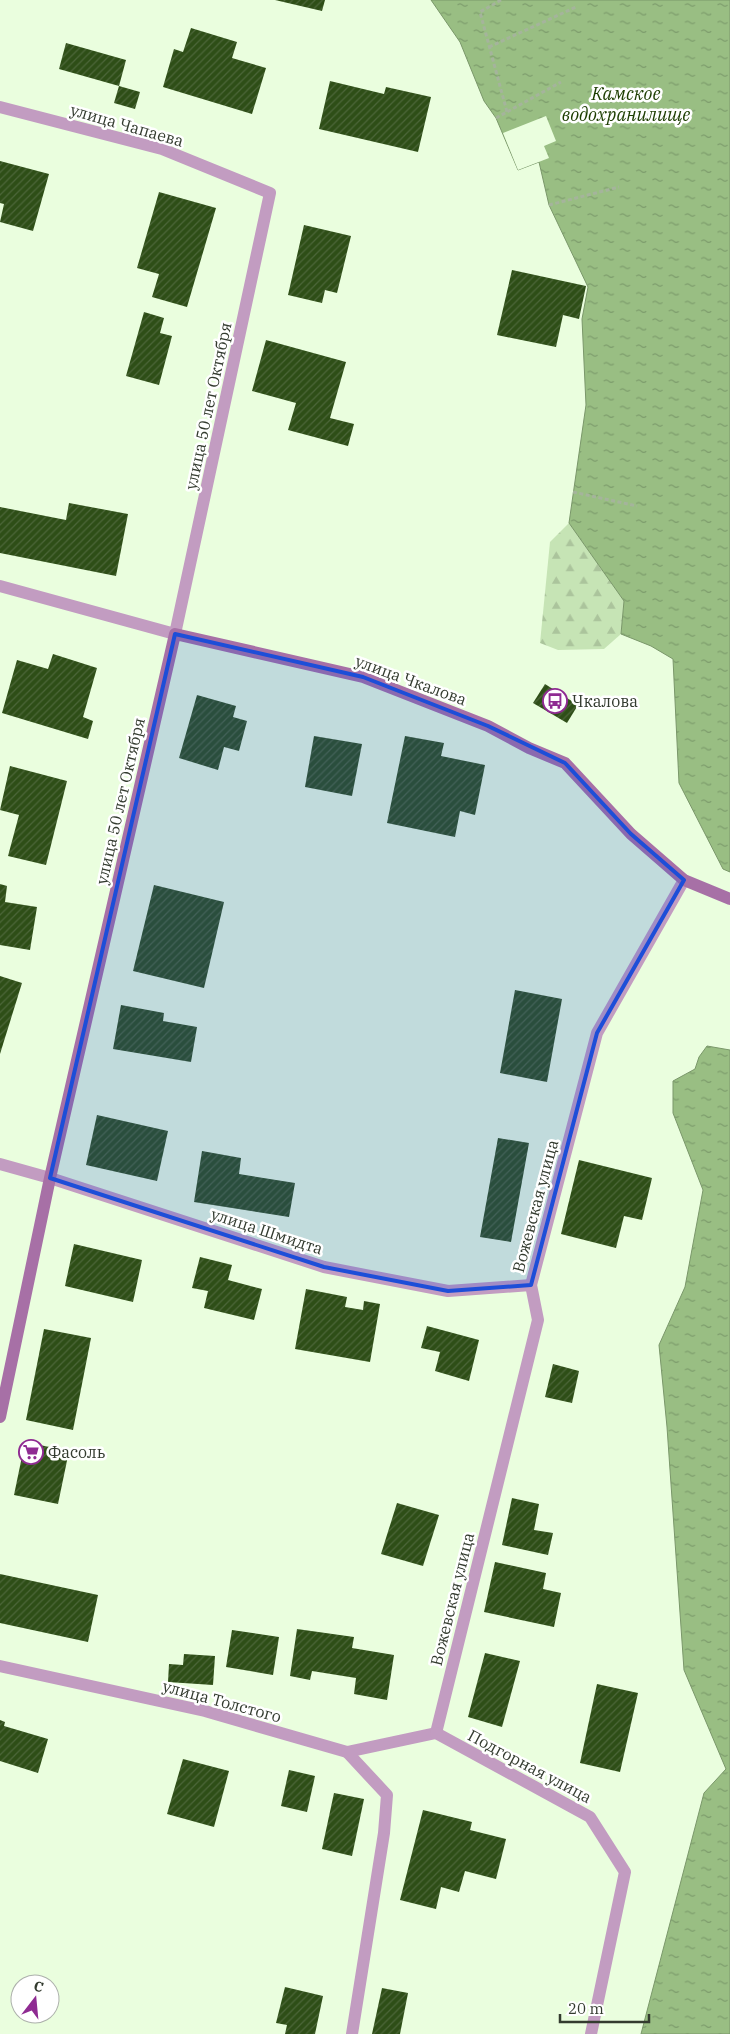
<svg xmlns="http://www.w3.org/2000/svg" width="730" height="2034" font-family="'IBM Plex Serif',serif">
<defs>
<pattern id="forest-firs" width="22" height="20" patternUnits="userSpaceOnUse" patternTransform="scale(1.25)"><rect width="22" height="20" fill="#c6e4b5"/><path d="M5 1l3.5 6h-7zM16 11l3.5 6h-7z" fill="#abc49c"/></pattern>
<pattern id="water-ripples" width="26" height="14" patternUnits="userSpaceOnUse" patternTransform="scale(1.25)"><rect width="26" height="14" fill="#99be83"/><path d="M2 4q2-2 4 0t4 0M15 11q2-2 4 0t4 0" fill="none" stroke="#7d9c6c"/></pattern>
<pattern id="building-hatch" width="6" height="6" patternUnits="userSpaceOnUse" patternTransform="scale(1.25)"><rect width="6" height="6" fill="#2e4e17"/><path d="M-1 1l2-2M0 6l6-6M5 7l2-2" fill="none" stroke="#4c6639"/></pattern>
</defs>
<rect width="100%" height="100%" fill="#eafede"/>
<!-- forest -->
<polygon fill="url(#forest-firs)" points="569,523 624,601 621,634 604,649 558,650 540,643 550,542"/>
<!-- water -->
<g fill="url(#water-ripples)" stroke="#7a976a">
<polygon points="431,0 730,0 730,872 723,869 679,783 673,659 651,646 621,634 624,601 569,523 586,405 582,319 588,287 549,205 539,162 518,170 496,118 484,101 460,42"/>
<polygon points="707,1046 730,1050 730,2034 641,2034 704,1793 726,1769 684,1670 667,1427 659,1345 685,1287 703,1190 673,1113 673,1081 695,1069 699,1057"/>
</g>
<!-- pier -->
<polygon fill="#eafede" points="546,116 556,141 544,146 549,158 518,170 503,133"/>
<!-- building -->
<g fill="url(#building-hatch)">
<polygon points="275,0 325,0 322,11"/>
<polygon points="191,28 237,42 232,58 266,68 252,114 163,87 174,49 183,52"/>
<polygon points="66,43 126,60 119,86 59,69"/>
<polygon points="330,81 384,94 386,87 431,97 418,152 319,129"/>
<polygon points="119,86 140,92 135,109 114,103"/>
<polygon points="0,161 49,174 33,231 0,222 4,204 0,203"/>
<polygon points="159,192 216,208 187,307 152,297 159,274 137,268"/>
<polygon points="304,225 351,236 337,293 325,290 322,303 288,295"/>
<polygon points="512,270 586,286 579,319 563,315 556,347 497,335"/>
<polygon points="144,312 164,318 160,333 172,336 159,385 126,376"/>
<polygon points="266,340 346,362 330,418 354,424 348,446 288,430 296,403 252,391"/>
<polygon points="69,503 128,514 116,576 0,553 0,507 66,520"/>
<polygon points="53,654 97,668 83,717 93,721 88,739 2,713 17,660 48,669"/>
<polygon points="545,684 578,705 567,723 533,703"/>
<polygon points="197,695 236,706 233,717 247,721 239,751 224,747 218,770 179,758"/>
<polygon points="314,736 362,744 352,796 305,787"/>
<polygon points="405,736 444,743 441,756 485,765 475,815 460,811 455,837 387,823"/>
<polygon points="10,766 67,781 46,865 8,856 19,815 0,810"/>
<polygon points="0,884 7,886 5,902 37,907 30,950 0,945"/>
<polygon points="154,885 224,902 204,988 133,971"/>
<polygon points="0,976 22,983 0,1054"/>
<polygon points="515,990 562,999 547,1082 500,1073"/>
<polygon points="121,1005 164,1013 163,1021 197,1027 191,1062 113,1049"/>
<polygon points="97,1115 168,1131 157,1181 86,1165"/>
<polygon points="498,1138 529,1143 511,1242 480,1237"/>
<polygon points="202,1151 241,1158 239,1174 295,1183 289,1217 194,1202"/>
<polygon points="579,1160 652,1178 642,1220 624,1216 616,1248 561,1234"/>
<polygon points="74,1244 142,1260 133,1302 65,1286"/>
<polygon points="200,1257 232,1265 228,1280 262,1289 254,1320 204,1308 208,1291 192,1288"/>
<polygon points="306,1289 347,1297 345,1307 363,1310 364,1301 380,1304 370,1362 295,1349"/>
<polygon points="427,1326 479,1340 469,1381 435,1371 440,1352 421,1348"/>
<polygon points="44,1329 91,1338 73,1430 26,1420"/>
<polygon points="553,1364 579,1371 572,1403 545,1397"/>
<polygon points="25,1442 69,1451 58,1504 14,1495"/>
<polygon points="512,1498 539,1504 534,1530 553,1533 548,1555 502,1545"/>
<polygon points="397,1503 439,1515 423,1566 381,1554"/>
<polygon points="495,1562 546,1573 543,1589 561,1593 554,1627 484,1612"/>
<polygon points="0,1574 98,1595 88,1642 0,1623"/>
<polygon points="297,1629 354,1637 352,1648 394,1655 387,1700 354,1694 356,1678 312,1671 310,1680 290,1676"/>
<polygon points="232,1630 279,1637 273,1675 226,1667"/>
<polygon points="485,1653 520,1661 502,1727 468,1717"/>
<polygon points="184,1654 215,1656 213,1685 168,1682 169,1664 183,1665"/>
<polygon points="597,1684 638,1693 620,1772 580,1763"/>
<polygon points="0,1720 5,1722 4,1726 48,1739 38,1773 0,1761"/>
<polygon points="183,1759 229,1771 214,1827 167,1814"/>
<polygon points="289,1770 315,1776 307,1812 281,1806"/>
<polygon points="334,1793 364,1799 352,1856 322,1849"/>
<polygon points="423,1810 472,1822 470,1830 506,1839 496,1879 465,1871 459,1892 441,1887 436,1909 400,1900"/>
<polygon points="285,1987 323,1996 315,2034 285,2034 287,2025 276,2023"/>
<polygon points="382,1988 408,1993 400,2034 372,2034"/>
</g>
<g fill="none" stroke-linecap="round" stroke-linejoin="round">
<!-- path -->
<g stroke="#a5b49c" stroke-width="3" stroke-dasharray="4 2.5" stroke-linecap="butt">
<polyline points="501,0 480,12 507,112"/>
<polyline points="489,47 576,7"/>
<polyline points="496,118 561,82"/>
<polyline points="549,205 619,187"/>
<polyline points="573,492 637,506"/>
</g>
<!-- street -->
<g stroke="#c29cc1" stroke-width="12">
<polyline points="0,107 162,149 270,193 175,634 0,586"/>
<polyline points="0,1164 50,1178 324,1267 448,1291 531,1285"/>
<polyline points="0,1666 205,1711 347,1752 436,1733"/>
<polyline points="436,1733 538,1320 531,1285 597,1033 684,880"/>
<polyline points="436,1733 590,1817 625,1872 591,2034"/>
<polyline points="347,1752 387,1795 384,1833 352,2034"/>
</g>
<!-- secondary -->
<polyline stroke="#a770a6" stroke-width="12" points="0,1417 50,1178 175,634 363,677 488,726 529,748 565,763 631,834 684,880 730,899"/>
</g>
<!-- marked area -->
<path fill="#1d4ed8" fill-opacity="0.2" stroke="#1d4ed8" stroke-width="4" stroke-linejoin="round" d="M175 634 363 677 488 726 565 763 631 834 684 880 597 1033 531 1285 448 1291 324 1267 50 1178Z"/>
<!-- icons -->
<defs>
<symbol id="bus-ring" viewBox="-11 -11 22 22"><circle r="9.5" fill="#fff" stroke="#8f2b92" stroke-width="1.5"/><path d="M-5-6H5V4H4V6H2V4H-2V6H-4V4H-5ZM-3.5-4V0h7V-4ZM-3.5 1.2v1.5H-2V1.2ZM2 1.2v1.5H3.5V1.2Z" fill="#8f2b92"/></symbol>
<symbol id="supermarket-ring" viewBox="-11 -11 22 22"><circle r="9.5" fill="#fff" stroke="#8f2b92" stroke-width="1.5"/><path d="M-6-5.5h2.5l.6 2H6L4.5 2H-2.5L-4.4-4H-6ZM-1.5 3.2a1.3 1.3 0 1 0 .1 0ZM3 3.2a1.3 1.3 0 1 0 .1 0Z" fill="#8f2b92"/></symbol>
</defs>
<g fill-rule="evenodd">
<use href="#bus-ring" x="541" y="687" width="28" height="28"/>
<use href="#supermarket-ring" x="17" y="1438" width="28" height="28"/>
</g>
<g text-anchor="middle" stroke-width="5" stroke-linejoin="round" paint-order="stroke">
<!-- street labels -->
<g font-size="16" fill="#333b2f" stroke="#fff">
<text transform="translate(127 125) rotate(16)" y="6">улица Чапаева</text>
<text transform="translate(208 406) rotate(-78)" y="6">улица 50 лет Октября</text>
<text transform="translate(411 680) rotate(20)" y="6">улица Чкалова</text>
<text transform="translate(120 801) rotate(-77)" y="6">улица 50 лет Октября</text>
<text transform="translate(535 1206) rotate(-75)" y="6">Вожевская улица</text>
<text transform="translate(267 1231) rotate(18)" y="6">улица Шмидта</text>
<text transform="translate(452 1599) rotate(-76)" y="6">Вожевская улица</text>
<text transform="translate(222 1701) rotate(15)" y="6">улица Толстого</text>
<text transform="translate(530 1766) rotate(28)" y="6">Подгорная улица</text>
</g>
<!-- poi labels -->
<g font-size="16" fill="#333b2f" stroke="#fff" text-anchor="start">
<text x="572" y="707">Чкалова</text>
<text x="48" y="1458">Фасоль</text>
</g>
<!-- water labels -->
<g font-size="18" font-style="italic" fill="#1c3d00" stroke="#fff">
<text x="626" y="100">Камское<tspan x="626" dy="21">водохранилище</tspan></text>
</g>
</g>
<!-- north arrow -->
<g transform="translate(35 1999) rotate(16)"><circle r="24" fill="#ffffff" stroke="#adb1ac"/>
<path d="M0-4L9 19L0 12L-9 19Z" fill="#8f2b92"/>
<text y="-8" font-size="14" font-weight="bold" text-anchor="middle" fill="#333b2f">С</text>
</g>
<!-- scale -->
<path d="M560 2014v8h89v-8" fill="none" stroke="#333b2f" stroke-width="2.5"/>
<text x="568" y="2014" font-size="15" fill="#333b2f" stroke="#ffffff" stroke-width="4" paint-order="stroke">20 m</text>
</svg>
